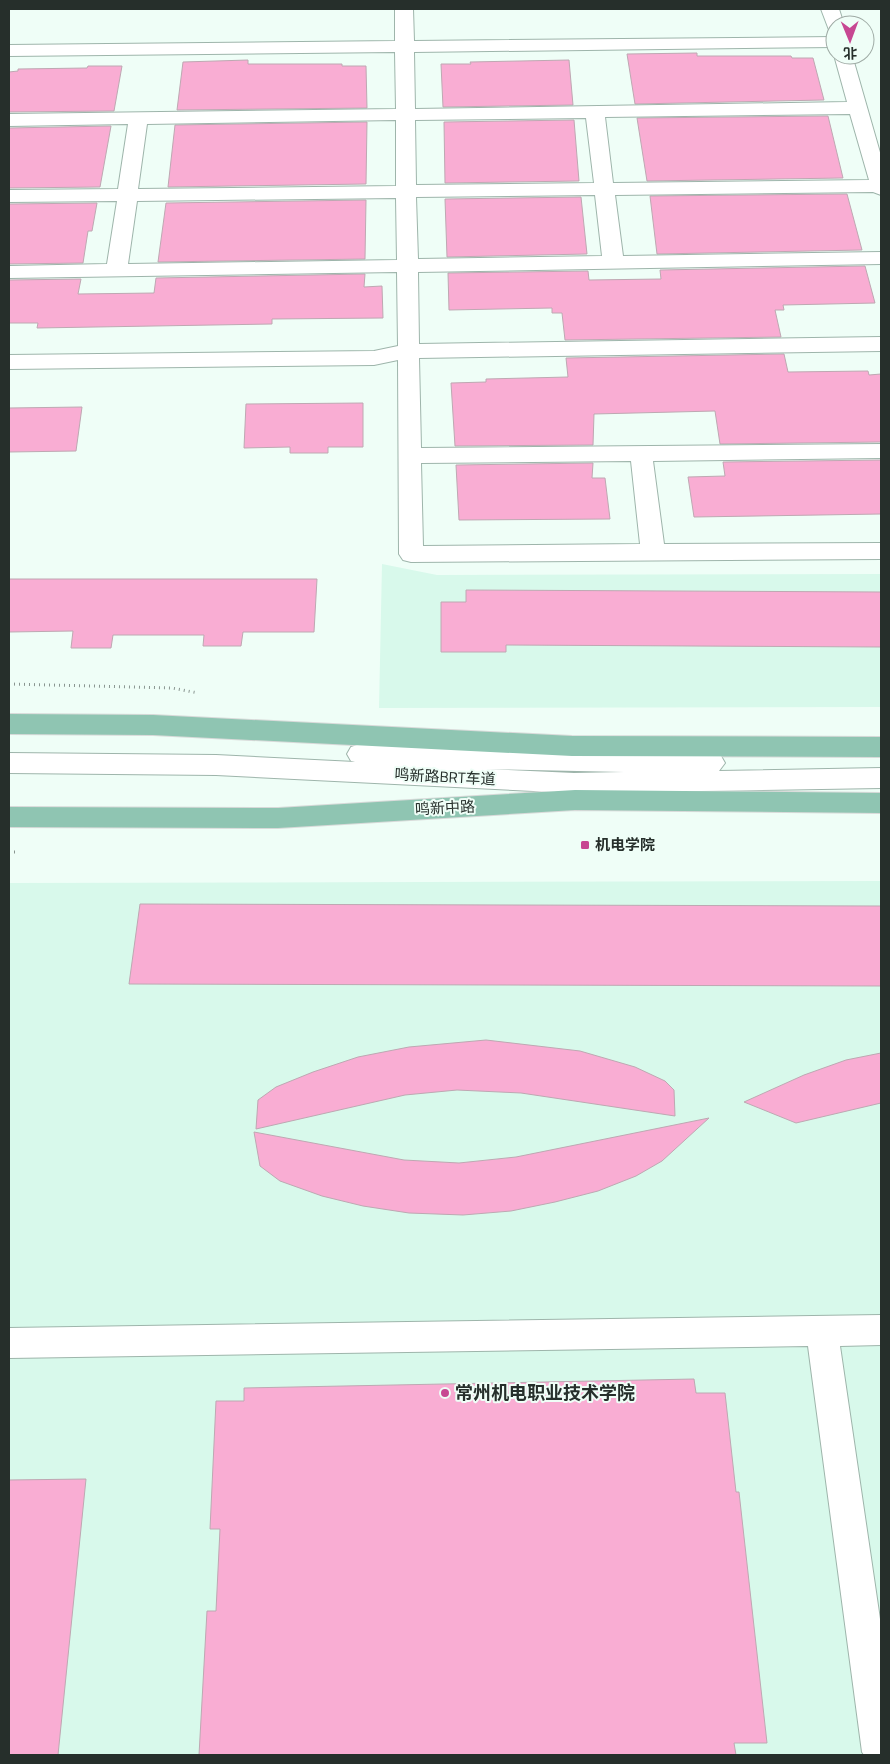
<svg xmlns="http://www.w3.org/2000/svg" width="890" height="1764" font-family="'Titillium Web','Noto Sans SC',sans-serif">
<rect width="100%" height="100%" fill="#effef7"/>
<!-- built -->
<g fill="#d8f9eb">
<polygon points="382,564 437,575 881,574 881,707 379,708"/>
<polygon points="881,881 881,1755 9,1755 9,883"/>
</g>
<!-- building -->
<g fill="#f9add3" stroke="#bea8b2">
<polygon points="697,53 697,56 791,56 792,58 813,58 824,100 635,104 627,54"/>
<polygon points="248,60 248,64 342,64 342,66 366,66 367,108 177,110 183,62"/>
<polygon points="569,60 573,105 443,107 441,64 471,64 470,62"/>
<polygon points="88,66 122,66 114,111 9,112 9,72 18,71 18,69 87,68"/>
<polygon points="828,116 843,178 647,181 637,118"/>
<polygon points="574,120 579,181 445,183 444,122"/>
<polygon points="367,122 366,184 168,187 175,125"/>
<polygon points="111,126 100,187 9,188 9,128"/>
<polygon points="847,194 862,250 657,254 650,196"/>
<polygon points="581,197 587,254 447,257 445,199"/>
<polygon points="366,200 365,259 158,262 166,203"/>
<polygon points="97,203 92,231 88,231 83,263 9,264 9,204"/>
<polygon points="865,266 875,303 783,305 784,310 775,310 781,337 565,340 562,313 552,313 552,308 449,310 448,273 588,271 589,280 661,279 660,270"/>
<polygon points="365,274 364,287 382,286 383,318 272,319 272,324 37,328 38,323 9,323 9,280 81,279 78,294 154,293 156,278"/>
<polygon points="784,354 788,372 868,371 869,375 881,374 881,442 720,444 715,411 594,414 593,445 455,446 451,383 486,382 486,379 568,377 566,358"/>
<polygon points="363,403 363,447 328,447 328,453 290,453 290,447 244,448 246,404"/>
<polygon points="82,407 76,451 9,452 9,408"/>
<polygon points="881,460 881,514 694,517 688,477 725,476 723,462"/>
<polygon points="593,463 592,478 605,478 610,519 459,520 456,465"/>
<polygon points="9,579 317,579 314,632 243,632 241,646 203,646 204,635 113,635 111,648 71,648 73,631 9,632"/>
<polygon points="466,590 881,592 881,647 506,645 506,652 441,652 441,602 466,602"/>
<polygon points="140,904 881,906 881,986 129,984"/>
<polygon points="486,1040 580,1051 635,1067 665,1081 674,1090 675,1116 521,1093 457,1090 405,1095 256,1129 258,1100 276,1087 313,1072 358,1057 409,1047"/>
<polygon points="881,1053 881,1103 796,1123 744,1102 804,1075 846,1060"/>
<polygon points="709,1118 662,1161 636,1176 598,1191 555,1202 511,1211 463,1215 409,1213 363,1206 322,1196 280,1181 260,1166 254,1132 404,1160 459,1163 516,1157"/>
<polygon points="694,1379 696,1393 725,1393 736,1492 739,1492 767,1743 734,1743 736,1755 199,1755 207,1611 216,1611 220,1529 210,1529 216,1401 244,1401 244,1388"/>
<polygon points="86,1479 58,1755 9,1755 9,1480"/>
</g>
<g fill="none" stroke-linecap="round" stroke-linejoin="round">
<defs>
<g id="minor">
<path d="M395 9H413L414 41 835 37V47L414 52 415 109 847 102 834 55 835 53V55H852L881 156V195L873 192 615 195 623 256 881 252V264L418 272 419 344 881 337V351L419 358 421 448 881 444V458L653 461 664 544 881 543V559L411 562 403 560 399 554 398 360 374 365 9 369V355L374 351 398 346 397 272 9 278V266L107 264 117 201 9 202V190L118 189 128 124 9 126V114L396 109 395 52 9 56V45L395 41ZM850 114 869 180 613 183 605 117ZM586 118 594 183 416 185 415 120ZM396 120V186L138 189 147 124ZM595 195 602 256 418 259 416 197ZM396 198 397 260 128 264 137 201ZM631 461 640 544 423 546 421 463Z"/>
<polygon points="821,9 839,9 844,25 835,25 835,31 829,30"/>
<path d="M360 744 569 752 712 753 721 756 725 763 719 771 881 768V788L574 793 216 775 9 773V753L216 755 355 762 351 761 347 754 351 747ZM486 769 624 772 574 773Z"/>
<polygon points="881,1315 881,1345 840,1346 881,1626 881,1755 864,1755 862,1752 808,1346 9,1358 9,1328"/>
</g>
<g id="major">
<polygon points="9,714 153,715 572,736 881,737 881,757 572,756 153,735 9,734"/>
<polygon points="575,790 881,793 881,813 575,810 278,828 9,827 9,807 278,808"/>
</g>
</defs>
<!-- minor casing -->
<use href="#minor" stroke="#9eb5ab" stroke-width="2"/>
<!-- major casing -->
<use href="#major" stroke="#d8dad9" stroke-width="2"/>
<!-- path -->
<g stroke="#899590" stroke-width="3" stroke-dasharray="1 4" stroke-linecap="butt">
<polyline points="9,684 172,688 198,693"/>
<polyline points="9,852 18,852"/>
</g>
<!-- minor -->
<use href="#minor" fill="#fff" fill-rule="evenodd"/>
<!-- major -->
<use href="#major" fill="#8fc5b2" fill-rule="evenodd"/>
</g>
<!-- markers -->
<g fill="#c74792" stroke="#effef7" stroke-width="2">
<rect x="580" y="840" width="10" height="10" rx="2.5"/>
<circle cx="445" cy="1393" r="5"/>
</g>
<g text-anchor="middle" stroke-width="4" stroke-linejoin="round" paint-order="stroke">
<!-- street labels -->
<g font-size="15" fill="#262f2b" stroke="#effef7">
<text transform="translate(445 777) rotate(3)" y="5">鸣新路BRT车道</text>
<text transform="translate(445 808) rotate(-3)" y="5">鸣新中路</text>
</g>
<!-- poi labels -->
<g font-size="15" font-weight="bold" fill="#262f2b" stroke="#effef7" text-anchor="start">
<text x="595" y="850">机电学院</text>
</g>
<!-- near-poi labels -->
<g font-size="18" font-weight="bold" fill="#262f2b" stroke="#effef7" text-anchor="start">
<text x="455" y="1399">常州机电职业技术学院</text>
</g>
</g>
<!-- border -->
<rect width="890" height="1764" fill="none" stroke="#262f2b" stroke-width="20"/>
<!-- north arrow -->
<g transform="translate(850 40) rotate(179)"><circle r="24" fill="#effef7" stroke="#9faba5"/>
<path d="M0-4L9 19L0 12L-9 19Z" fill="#c74792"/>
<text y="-8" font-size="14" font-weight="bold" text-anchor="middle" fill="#262f2b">北</text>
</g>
</svg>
